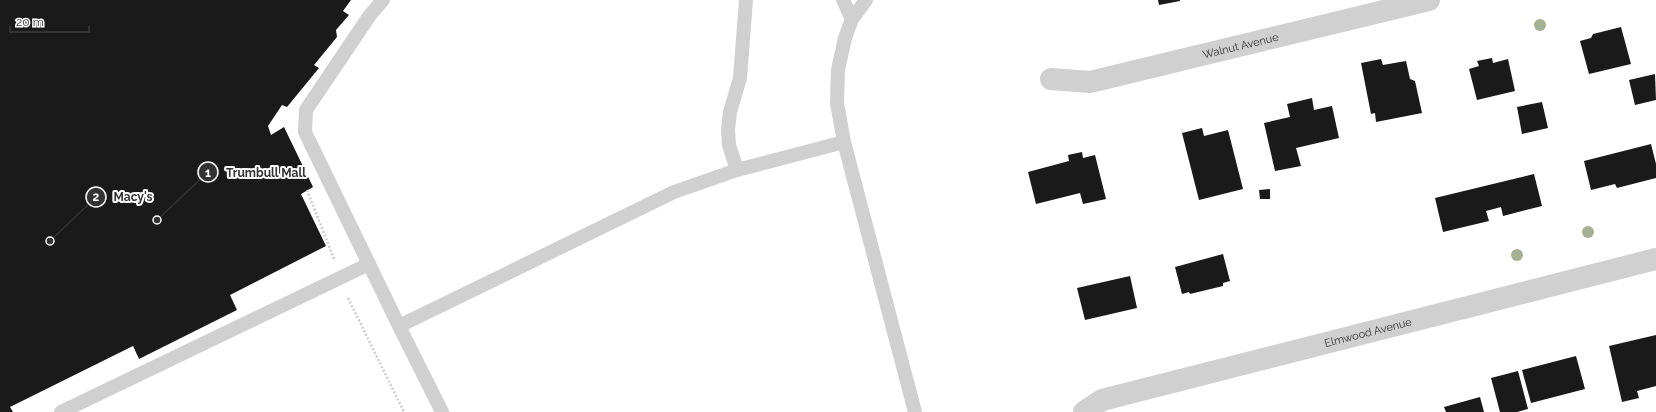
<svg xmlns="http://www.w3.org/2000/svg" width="1656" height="412" font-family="Raleway,sans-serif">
<rect width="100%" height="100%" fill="#fff"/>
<!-- building -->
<g fill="#1a1a1a">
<polygon points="0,0 351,0 343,11 349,15 336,30 337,37 314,65 319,68 287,107 282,105 268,126 271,135 284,127 313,187 301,194 326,246 230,295 237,310 139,359 133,346 10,407 13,412 0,412"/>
<polygon points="1158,0 1180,0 1180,1 1159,5"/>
<polygon points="1621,27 1631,64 1589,74 1580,41 1591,38 1593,34"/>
<polygon points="1492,58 1493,63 1508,59 1515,91 1477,100 1469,69 1479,66 1477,61"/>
<polygon points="1381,59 1383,65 1406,61 1410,79 1415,81 1422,113 1376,122 1375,113 1371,114 1361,63"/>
<polygon points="1655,74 1656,100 1635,105 1629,80"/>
<polygon points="1312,98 1314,110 1332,106 1339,138 1296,148 1301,166 1275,171 1264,123 1290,117 1287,104"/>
<polygon points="1542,102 1548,128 1522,134 1517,107"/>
<polygon points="1202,128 1204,136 1228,130 1243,189 1199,200 1182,133"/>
<polygon points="1651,144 1656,164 1656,178 1617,188 1615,184 1591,190 1584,161"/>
<polygon points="1082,152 1083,158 1095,155 1106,199 1083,204 1080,193 1036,204 1028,172 1069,161 1068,155"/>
<polygon points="1534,174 1542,206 1503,216 1501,207 1486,211 1489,221 1443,232 1435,198"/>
<polygon points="1270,189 1270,199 1260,199 1259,190"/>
<polygon points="1223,254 1230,281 1223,283 1223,286 1190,294 1189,292 1182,294 1175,267"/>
<polygon points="1130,276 1137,308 1085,320 1077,288"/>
<polygon points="1656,335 1656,386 1637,391 1639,398 1622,402 1609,346"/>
<polygon points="1576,356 1585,389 1531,403 1522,370"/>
<polygon points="1518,371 1528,409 1517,412 1500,412 1491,378"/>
<polygon points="1480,397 1484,412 1446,412 1444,407"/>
</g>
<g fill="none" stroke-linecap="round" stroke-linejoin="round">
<!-- path -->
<g stroke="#cdcdcd" stroke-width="2.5" stroke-dasharray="2 2" stroke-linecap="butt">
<polyline points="307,190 334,259"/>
<polyline points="348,298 404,412"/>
</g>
<!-- lane -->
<g stroke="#d0d0d0" stroke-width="14">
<polyline points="383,0 370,15 306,110 305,132 399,326 442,412"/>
<polyline points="746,0 740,78 730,112 728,130 729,145 737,170 844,142"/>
<polyline points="843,0 852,19"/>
<polyline points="866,0 852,19 845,38 838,70 837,103 844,142 915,412"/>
<polyline points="399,326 674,192 737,170"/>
<polyline points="61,412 369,264"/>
</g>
<!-- street -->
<g stroke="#d0d0d0" stroke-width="22">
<path id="s1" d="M1051 79 1090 82 1429 0"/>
<path id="s2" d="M1084 412 1102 400 1656 259"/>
</g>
</g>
<!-- trees -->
<g fill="#a5b194">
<circle cx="1540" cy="25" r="6"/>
<circle cx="1588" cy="232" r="6"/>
<circle cx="1517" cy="255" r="6"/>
</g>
<g text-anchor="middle" stroke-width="4" stroke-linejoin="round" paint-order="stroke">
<!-- street labels -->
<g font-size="11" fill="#333" stroke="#fff">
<text dy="4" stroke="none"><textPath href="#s1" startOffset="194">Walnut Avenue</textPath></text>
<text dy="4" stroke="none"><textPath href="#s2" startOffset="296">Elmwood Avenue</textPath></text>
</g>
</g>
<!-- callouts -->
<path fill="none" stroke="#333" stroke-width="1.5" d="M157 220L208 172M50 241L96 197"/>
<g fill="#333" stroke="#fff" stroke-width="1.5">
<circle cx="157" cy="220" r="4"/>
<circle cx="50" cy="241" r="4"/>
<circle cx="208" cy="172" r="10"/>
<circle cx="96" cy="197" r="10"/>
</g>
<g font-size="12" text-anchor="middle" font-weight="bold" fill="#fff">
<text x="208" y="177">1</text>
<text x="96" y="201">2</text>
</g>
<g font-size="12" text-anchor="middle" font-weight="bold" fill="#333" stroke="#fff" stroke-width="4" stroke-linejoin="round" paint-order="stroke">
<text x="266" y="177">Trumbull Mall</text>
<text x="133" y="201">Macy's</text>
</g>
<!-- scale -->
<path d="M10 26v6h79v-6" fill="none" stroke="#333333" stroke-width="2"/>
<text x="16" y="26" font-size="12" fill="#333333" stroke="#ffffff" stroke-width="3" paint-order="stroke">20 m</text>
</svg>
